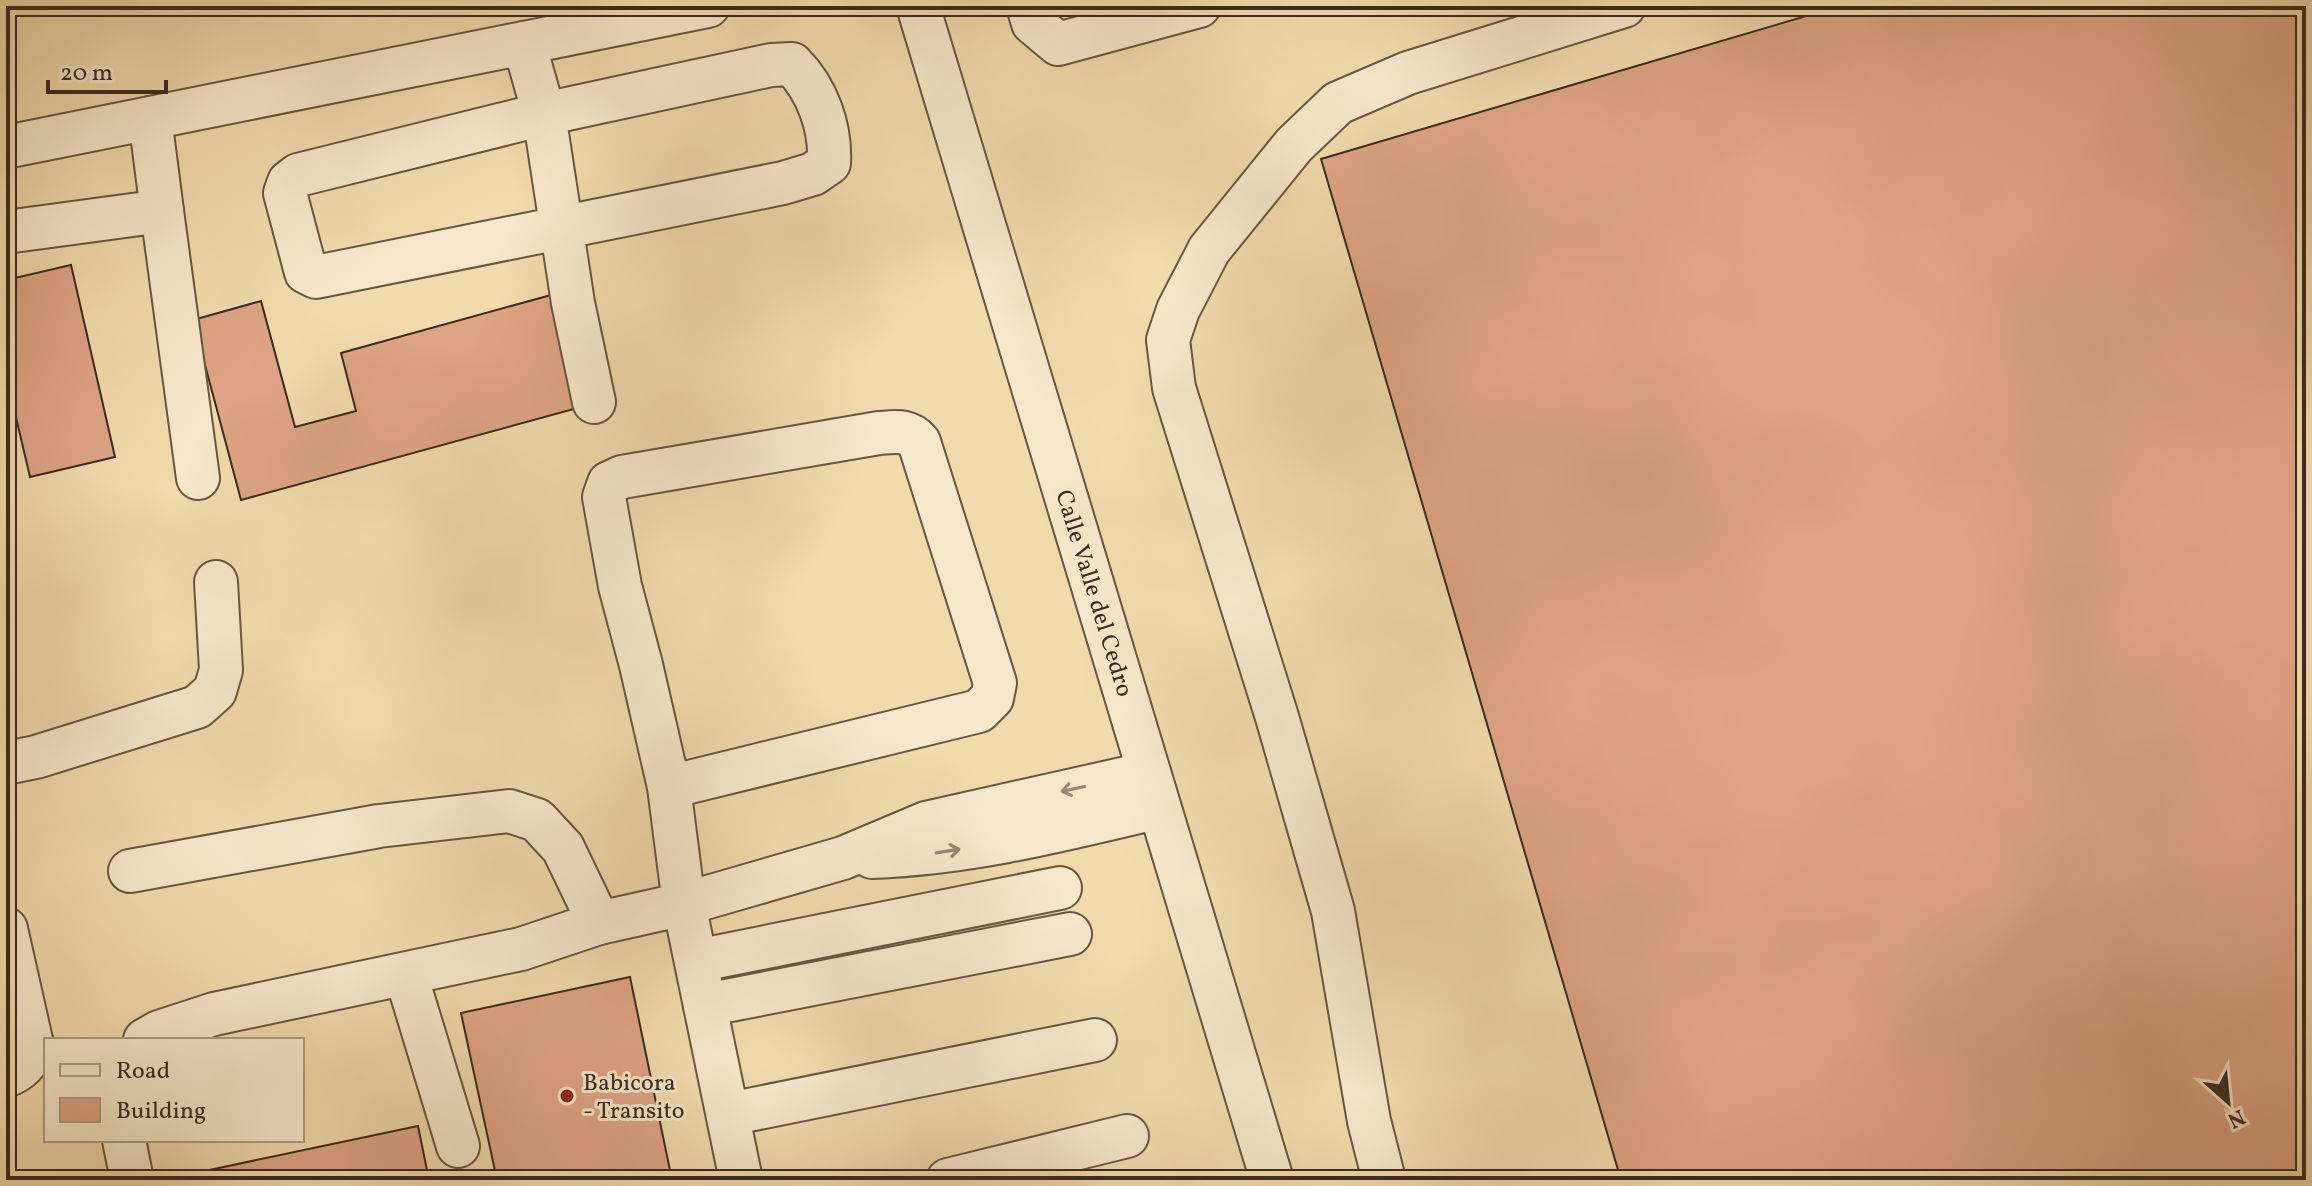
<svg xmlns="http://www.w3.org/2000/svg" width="2312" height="1186" font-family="Vollkorn,serif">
<rect width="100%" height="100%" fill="#f2daad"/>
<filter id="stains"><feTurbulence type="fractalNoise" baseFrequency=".0025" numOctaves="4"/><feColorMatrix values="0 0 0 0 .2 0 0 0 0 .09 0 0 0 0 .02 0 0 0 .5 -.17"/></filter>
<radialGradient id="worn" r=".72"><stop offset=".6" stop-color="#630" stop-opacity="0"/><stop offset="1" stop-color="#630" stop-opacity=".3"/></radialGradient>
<!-- building -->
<g fill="#dda486" stroke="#3b2920" stroke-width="2">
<polygon points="1840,6 2306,6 2306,1180 1621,1180 1321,159"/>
<polygon points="71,265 115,457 30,477 6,375 6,280"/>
<polygon points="551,295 581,407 241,500 193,320 261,301 295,427 356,411 341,353"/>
<polygon points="630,977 672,1180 497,1180 461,1013"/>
<polygon points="418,1126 429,1180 196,1180 195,1173"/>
<polygon points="54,1171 56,1180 15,1180"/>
</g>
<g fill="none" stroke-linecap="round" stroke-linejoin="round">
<defs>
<g id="minor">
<polyline points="918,6 1272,1180"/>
<polyline points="1028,6 1033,23 1058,44 1199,6"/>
<polyline points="524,43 544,114 573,303 594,402"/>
<path d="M792 64C817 89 831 127 829 163L813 174 783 183 316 277 306 272 285 193 289 182 298 175 544 114 771 65Z"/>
<polyline points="150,118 162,211"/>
<polyline points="6,147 708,6"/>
<polyline points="6,232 162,211 198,478"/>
<polyline points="6,763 36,757 197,707 215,691 221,670 216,582"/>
<path d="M872 857C973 853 1062 830 1159 807"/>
<polyline points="130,871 379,826 509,811 537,820 563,848 599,923"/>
<path d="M6 929 33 1049C27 1063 21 1070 6 1076"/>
<polyline points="696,961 1060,888"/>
<polyline points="406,975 458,1146"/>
<polyline points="705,1005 1070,934"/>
<path d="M145 1040 159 1032 214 1014 521 949 599 923 684 904 669 787 641 665 620 586 604 497 609 483 622 477 879 433C895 432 908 429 919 442L995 683 992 698 979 711 669 787"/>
<polyline points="729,1114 1095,1040"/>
<polyline points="124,1140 132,1180"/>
<polyline points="741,1180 684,904 843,858 926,823 1149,773"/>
<polyline points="948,1180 1127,1136"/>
<polyline points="1384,1180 1369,1121 1333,911 1277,717 1174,388 1168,340 1178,310 1209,250 1294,145 1338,103 1408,73 1624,6"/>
</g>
</defs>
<!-- minor casing -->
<use href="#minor" stroke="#695543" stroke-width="46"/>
<!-- minor -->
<use href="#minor" stroke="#f7e7ca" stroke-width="42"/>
</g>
<!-- one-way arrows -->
<defs><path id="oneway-shaft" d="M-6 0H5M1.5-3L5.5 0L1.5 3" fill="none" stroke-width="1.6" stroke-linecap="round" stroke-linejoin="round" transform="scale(2)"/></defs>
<g stroke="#998875">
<use href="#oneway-shaft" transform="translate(1073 789) rotate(168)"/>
<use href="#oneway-shaft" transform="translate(948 851) rotate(-9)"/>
</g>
<!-- markers -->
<circle fill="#8f2418" stroke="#f7e7ca" stroke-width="3" cx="567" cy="1096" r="8"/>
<g text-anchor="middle" stroke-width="6" stroke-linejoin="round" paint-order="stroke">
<!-- street labels -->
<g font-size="24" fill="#3b2920" stroke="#f7e7ca">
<text transform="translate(1095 593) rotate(73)" y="8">Calle Valle del Cedro</text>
</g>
<!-- poi labels -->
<g font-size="24" fill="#3b2920" stroke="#f7e7ca" text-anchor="start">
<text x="583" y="1090">Babicora<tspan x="583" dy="28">- Transito</tspan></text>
</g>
</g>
<!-- margin -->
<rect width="2312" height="1186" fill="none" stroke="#f2daad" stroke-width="32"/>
<rect x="8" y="8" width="2296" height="1170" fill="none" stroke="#3b2920" stroke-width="4"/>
<rect x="16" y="16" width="2280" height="1154" fill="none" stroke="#3b2920" stroke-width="2"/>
<!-- legend -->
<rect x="44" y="1038" width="260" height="104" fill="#f7e7ca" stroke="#ac9b86" stroke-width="2"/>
<rect x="60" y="1064" width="40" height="12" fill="#f7e7ca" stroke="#ac9b86" stroke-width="2"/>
<text x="116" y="1078" font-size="24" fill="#3b2920">Road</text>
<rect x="60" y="1098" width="40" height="24" fill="#dda486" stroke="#ac9b86" stroke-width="2"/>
<text x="116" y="1118" font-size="24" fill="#3b2920">Building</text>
<!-- north arrow -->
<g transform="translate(2228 1102) rotate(153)" stroke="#f7e7ca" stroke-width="6" paint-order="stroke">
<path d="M0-6L14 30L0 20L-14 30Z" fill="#3b2920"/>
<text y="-12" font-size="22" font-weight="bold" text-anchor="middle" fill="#3b2920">N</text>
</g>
<!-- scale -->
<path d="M48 80v12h118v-12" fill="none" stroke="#3b2920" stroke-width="4"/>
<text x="60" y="80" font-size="24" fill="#3b2920" stroke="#f7e7ca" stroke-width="6" paint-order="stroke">20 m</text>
<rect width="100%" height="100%" filter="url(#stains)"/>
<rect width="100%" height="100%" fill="url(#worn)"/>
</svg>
